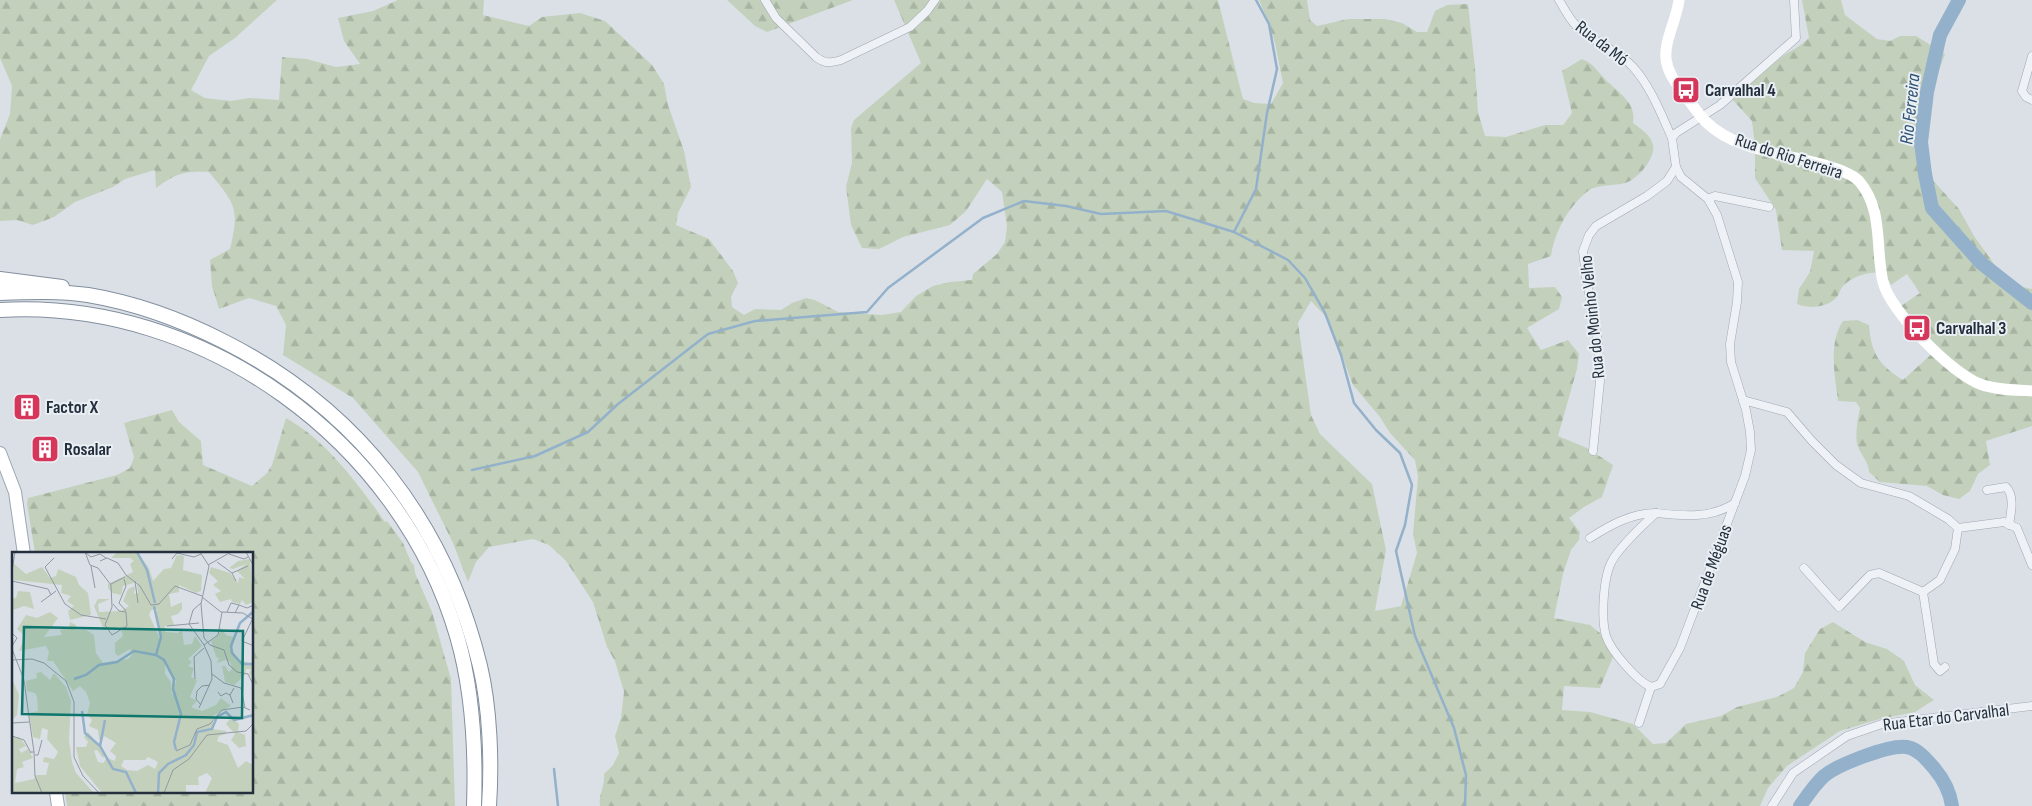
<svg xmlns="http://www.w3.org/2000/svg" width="2032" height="806" font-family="'Sofia Sans Condensed',sans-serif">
<defs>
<pattern id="forest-firs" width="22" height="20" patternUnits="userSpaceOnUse" patternTransform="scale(1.25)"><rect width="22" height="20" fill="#c3d1bc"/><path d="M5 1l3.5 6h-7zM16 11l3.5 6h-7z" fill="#a7b4a2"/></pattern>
</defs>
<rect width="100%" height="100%" fill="#dbe0e7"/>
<!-- forest -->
<g fill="url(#forest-firs)" fill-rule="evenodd">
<path d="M0 0H277L235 38 209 56 191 90 205 98 231 101 249 98 279 100 282 57 307 59 336 67 360 64 344 41 338 18 373 11 398 0H484L483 15 529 26 542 17 580 13 605 21 652 65 664 84 668 105 684 151 691 187 678 213 676 225 709 239 733 271 738 283 731 296 732 307 744 315 755 309 781 310 792 303 806 298 815 300 838 312 882 315 901 312 916 296 933 286 950 282 972 280 973 274 997 254 1005 242 1007 226 1002 192 987 179 966 211 950 225 903 237 879 249 862 248 851 225 846 187 852 163 851 128 854 120 921 63 894 0H1218L1243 99 1254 103 1271 104 1283 83 1275 43 1268 21 1259 0H1307L1310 20 1317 26 1348 19H1385L1402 23 1417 32H1427L1435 11 1447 5 1468 4 1475 68 1478 112 1485 136 1506 137 1545 125H1563L1572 113 1562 71 1582 59C1593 63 1597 71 1605 79 1617 92 1637 102 1633 123 1640 128 1651 135 1653 145 1656 158 1637 180 1625 183 1615 186 1597 184 1588 191 1568 207 1555 231 1551 256L1528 264 1529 288 1555 287 1562 297 1559 309 1527 328 1541 350 1568 340 1579 354 1577 369 1558 436 1587 448 1613 465 1602 497 1584 507 1569 518 1580 532 1579 540 1571 550 1563 574 1554 618 1590 625 1600 633 1613 657 1600 688 1564 686 1562 710 1590 712 1633 724 1653 744 1666 743 1686 724 1721 716 1737 707 1777 697 1794 688 1803 672 1805 653 1820 629 1833 622 1865 642 1887 649 1904 661 1915 685 1934 700 1915 712 1880 719 1840 731 1787 766 1768 788 1760 806H600C598 795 605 788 604 774L613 765 619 753 615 736 621 718 624 692 619 675 615 661 607 647 593 602 566 561 549 545 533 539 489 547 476 562 468 582 453 543 418 472 353 398 283 355 286 325 276 306 249 298 219 309 212 286 210 260 230 249C240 208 235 204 209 172 183 171 177 173 156 188L155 170 125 179 113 187 75 202 54 217 33 225 17 220 0 221V139L10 114 12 86 0 58ZM1311 301 1328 319 1353 385 1380 417 1390 433 1415 460 1418 477 1413 534 1417 553 1401 606 1375 611 1386 550 1372 484 1320 434 1311 415 1298 323Z"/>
<polygon points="727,0 853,0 767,32 755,26"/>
<path d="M1802 0H1841L1845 15 1877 39 1890 41 1900 36H1916L1945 54 1933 87 1925 137 1927 174 1959 209 1974 236 1997 268 2018 286 2032 289V426L1986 441 1990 465 1978 474 1970 491 1959 499 1943 495 1927 486 1880 482 1869 472C1868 459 1859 454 1857 443 1855 432 1858 419 1860 408L1856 402 1838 401C1835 376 1828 343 1843 321L1857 320 1869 325C1871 353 1879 365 1903 380L1936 350 1901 306 1920 293 1907 274 1891 285 1885 273C1871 271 1853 275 1842 287 1840 290 1839 294 1837 297 1827 308 1809 309 1797 304L1799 289 1810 272 1814 251 1782 250 1776 210 1755 178V146L1752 121 1731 98C1749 86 1764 71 1780 58 1790 51 1801 46 1809 38Z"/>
<path d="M172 410 179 422 201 441 203 465 252 486 267 473 272 465 286 418C326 440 359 485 385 522L387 521 403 543 411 562 414 565 415 573 432 612 451 679 455 806H67L65 792H252V554L35 553 27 504 28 498 117 475 130 468 134 457 124 423Z"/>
</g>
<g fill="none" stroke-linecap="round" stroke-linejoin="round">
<!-- stream -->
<g stroke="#93b1ca" stroke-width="2.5">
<polyline points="1256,0 1269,24 1277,69 1267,113 1256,189 1234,232 1288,260 1305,278 1325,313 1341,355 1354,403 1376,430 1400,453 1412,485 1405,525 1396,551 1415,636 1454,728 1466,775 1465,806"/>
<polyline points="472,470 535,456 588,432 618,404 708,334 755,321 867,312 888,288 983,218 1024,201 1066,206 1101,214 1166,211 1234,232"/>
<polyline points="554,769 558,806"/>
</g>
<!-- river -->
<g stroke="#93b1ca" stroke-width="14">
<polyline points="1959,0 1940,35 1927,92 1921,142 1925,174 1932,208 1981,263 2032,303"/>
<path d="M1800 806C1807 796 1815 784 1824 776 1837 765 1890 744 1907 747 1918 749 1927 760 1934 768 1944 780 1950 791 1952 806"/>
</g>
<defs>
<g id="street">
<path d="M765 0 776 18 816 57C825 64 831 63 841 60L910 27 927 11 935 0"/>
<path d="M1559 0C1565 10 1572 24 1582 31 1598 44 1619 51 1633 67 1651 87 1661 114 1672 138"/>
<polyline points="2032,56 2022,91 2026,97 2032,100"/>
<polyline points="1708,199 1715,196 1769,207"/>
<polyline points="1743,400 1787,412 1812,441 1836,465 1861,483 1909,496 1948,519 1958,528"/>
<polyline points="1593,451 1600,381 1598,342 1586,277 1583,251 1589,235 1596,226 1647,196 1667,181 1676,167"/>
<path d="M1987 490 2006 487C2015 496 2011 513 2009 525"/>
<polyline points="1958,528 2004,522 2017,528 2032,565"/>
<path d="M1590 538C1610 525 1632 513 1656 513"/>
<polyline points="1804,568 1839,607 1870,575 1879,573 1923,592"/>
<polyline points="1923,592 1934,664 1940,671 1945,667"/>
<polyline points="1923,592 1940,580 1955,549 1958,528"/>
<polyline points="1651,687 1660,684 1680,648 1745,476 1751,450 1750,432 1746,410 1731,362 1730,344 1737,302 1738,282 1717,215 1708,199 1681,177 1676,167 1672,138 1676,133 1720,105 1796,38 1794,0"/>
<path d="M1651 687C1637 681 1611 651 1606 636 1601 619 1603 577 1612 561 1620 546 1643 525 1656 513 1684 516 1710 519 1735 503"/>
<polyline points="1639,723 1651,687"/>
<polyline points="1772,806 1793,773 1847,736 1882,724 2032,706"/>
</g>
<g id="primary">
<polyline points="0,453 15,492 24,554"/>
<polyline points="56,792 58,806"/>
</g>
<g id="highway">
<polyline points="0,279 62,287"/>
<path d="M0 293C29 292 60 291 88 295 136 303 182 320 225 342 357 409 445 522 480 666 490 708 492 762 489 806"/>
<path d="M0 310C203 298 400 441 457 636 473 691 476 749 474 806"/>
</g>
</defs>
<!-- street casing -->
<use href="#street" stroke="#a0a7b1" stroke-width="9"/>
<!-- primary casing -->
<use href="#primary" stroke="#9aa6b3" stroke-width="14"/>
<!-- highway casing -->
<use href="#highway" stroke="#828f9e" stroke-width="16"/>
<!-- street -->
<use href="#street" stroke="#eef1f5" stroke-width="8"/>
<!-- secondary -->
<path stroke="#fff" stroke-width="11" d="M1679 0C1677 19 1664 40 1666 59 1668 75 1678 85 1687 98 1693 106 1699 115 1706 122 1736 151 1783 153 1821 164 1833 168 1850 172 1859 181 1884 210 1875 248 1883 282 1890 311 1952 374 1980 384 1996 390 2015 390 2032 391"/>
<!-- primary -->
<use href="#primary" stroke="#fff" stroke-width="12"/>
<!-- highway -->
<use href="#highway" stroke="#fff" stroke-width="14"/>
</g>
<!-- icons -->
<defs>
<symbol id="bus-square" viewBox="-11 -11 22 22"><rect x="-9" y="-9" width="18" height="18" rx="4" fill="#d6365a" stroke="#eaeff4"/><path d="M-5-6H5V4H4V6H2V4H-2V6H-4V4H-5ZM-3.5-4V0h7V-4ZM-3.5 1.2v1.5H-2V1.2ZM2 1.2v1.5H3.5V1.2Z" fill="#fff"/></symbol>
<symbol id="building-square" viewBox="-11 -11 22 22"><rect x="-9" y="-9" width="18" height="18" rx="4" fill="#d6365a" stroke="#eaeff4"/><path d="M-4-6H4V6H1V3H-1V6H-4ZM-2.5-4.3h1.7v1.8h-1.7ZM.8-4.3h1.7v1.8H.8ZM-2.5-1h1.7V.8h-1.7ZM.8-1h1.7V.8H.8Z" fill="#fff"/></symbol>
</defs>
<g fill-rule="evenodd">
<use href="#bus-square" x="1670" y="74" width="32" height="32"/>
<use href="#bus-square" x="1901" y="312" width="32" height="32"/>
<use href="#building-square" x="11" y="391" width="32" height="32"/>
<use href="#building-square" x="29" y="433" width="32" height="32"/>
</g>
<g text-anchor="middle" stroke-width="4" stroke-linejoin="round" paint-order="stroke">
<!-- street labels -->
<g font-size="18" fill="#242f3d" stroke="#eaeff4">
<text transform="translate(1602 43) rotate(38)" y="6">Rua da Mó</text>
<text transform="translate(1789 156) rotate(18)" y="6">Rua do Rio Ferreira</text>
<text transform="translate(1592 317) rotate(-96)" y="6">Rua do Moinho Velho</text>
<text transform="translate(1711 567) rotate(-70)" y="6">Rua de Méguas</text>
<text transform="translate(1946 717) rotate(-7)" y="6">Rua Etar do Carvalhal</text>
</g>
<!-- poi labels -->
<g font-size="18" font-weight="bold" fill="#242f3d" stroke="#eaeff4" text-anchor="start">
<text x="1705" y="96">Carvalhal 4</text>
<text x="1936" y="334">Carvalhal 3</text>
<text x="46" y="413">Factor X</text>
<text x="64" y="455">Rosalar</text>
</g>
<!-- water labels -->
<g font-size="19" font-style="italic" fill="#2c5173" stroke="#eaeff4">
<text transform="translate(1909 109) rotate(-84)" y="7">Rio Ferreira</text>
</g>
</g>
<!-- overview -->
<g transform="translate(12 552)">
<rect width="241" height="241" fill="#dbe0e7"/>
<path d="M105 0H125L137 16 141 29 152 17 159 16 165 3 172 4 171 18 190 23 189 39 184 41 167 33V40L157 42 159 55 170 50V57L166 62 159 64 162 73 153 74V80L166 81 170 78 172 93 180 92 183 84 190 94 176 107 180 110 176 114 182 116 179 125 185 128 178 145 185 149 179 155 190 159 204 153 209 146 219 154 201 164V177L214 179V182L207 184 205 189 216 193 226 216 234 209 241 213V241H190H193L200 226 195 221 186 225 187 233H174V241H90L68 214 64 195H74L76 190 72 185 76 180 94 202 91 206 85 198 82 199 86 210 91 211 95 206 103 209 104 204 98 199 104 191 92 184 90 189 87 187 86 178 77 174 80 168 75 163 78 151 74 140 68 134 61 139 41 109H35L37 100 34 94 7 99 13 84 5 77 14 63 25 66 38 60 46 66 32 85 50 83 48 78 57 75 58 70 64 73V78H74L82 83 84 101 91 111 116 107 120 103 118 97 106 104 103 101V91L111 84 108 75 92 78 82 54 86 47H98L86 52 87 60 109 59 117 54 111 49 116 37 123 34 122 42 126 41 125 30 111 34 109 43 100 41 96 36V32L121 20 118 12 122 9 118 6H99ZM145 57 144 67 149 89 137 63 139 58ZM153 111 164 129 160 144 159 130 153 122ZM136 205 146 210 143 217 136 213 125 219 115 218 109 214 112 208H133ZM238 7 241 50 234 53 230 48 228 52 220 50 219 47 208 50 203 42 209 39 201 33 206 29 197 21 199 15 218 21 226 31 227 25 233 27 225 19 234 12 221 17 217 16 226 9ZM2 12 14 22 30 15 38 26 44 24 46 17 64 25 67 33 76 41 79 63 58 68 56 59 62 54 55 49 59 44 49 41 50 33 2 28ZM6 39 18 40 22 57 12 54 1 58 0 46H4ZM208 75 214 83 222 85 220 98 227 108 241 112V125L237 122 239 117H234L233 123 222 133 213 130 210 114H213L217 120 220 117 218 110 214 108 205 111 207 106 204 105 199 89 207 83ZM29 120 38 128 42 121 54 135 59 149 57 188 60 210 64 221 82 241H0V185H7L14 194 7 197 9 201 16 197 21 206 10 210 12 215 5 217 3 231 22 227 24 223H34L37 211 31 210 32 205 42 207 46 200 35 187 36 178 30 176 28 187 21 185 17 161 26 159 25 145 23 141 15 139 14 129 25 126 24 121ZM0 127 7 143 5 163 0 168ZM219 165 227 172 226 180 233 183 234 194 227 196 219 188 223 182 214 172Z" fill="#c3d1bc" fill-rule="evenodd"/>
<path fill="none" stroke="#93b1ca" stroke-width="2.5" d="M125 0 135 18 143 51M142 54 149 85 144 103 152 108 162 127 161 137 169 162 162 190 164 198M242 59 228 71 219 94 220 101 230 112H242M62 127 74 123 87 113 105 110 122 99 144 103M70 159 73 181 88 194 101 217 114 220 124 241M88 194 93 168M146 241 147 221 156 212 174 203 182 193 185 180 200 177 205 165 214 160 222 168 242 163"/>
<path fill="none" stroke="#9299a3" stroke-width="1" d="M73 0 78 13 86 16 99 33 100 55 93 73 100 83 115 74 114 60M188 0 197 14 189 52 192 86 198 93 212 98 217 113 225 120 236 122 242 134M234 0 241 13 242 28M74 1 79 5 88 2 94 6M217 2 232 7 236 5M42 6 33 15 53 52 69 63 94 67M160 7 165 1 182 5 189 2M88 9 95 6 106 11 114 23 128 34 139 53 147 52 163 34 190 44M205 10 220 21 224 29M196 13 219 0M79 14 83 36M0 19 3 0M220 21 236 14M112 27 114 34 107 51 114 59M0 29 36 37 39 43M123 29 126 51M99 32 113 25M190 45 209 60 231 61 242 68M29 50 44 39M189 51 181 58 177 72 192 93M101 52 107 59 114 60M215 60 219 51 227 53M223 61 227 53 235 56 242 53M240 68 230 89 242 94M155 74 187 71M0 81 5 86 0 94M0 97 12 128 18 172M0 108 20 107 32 111 54 129 62 150V205L71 224 87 241M200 122 212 131 229 136 233 156M183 127 182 105 192 96M206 140 209 144 214 141 218 143M221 151 218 143 222 136M189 153 184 147 185 139 190 134 198 133M187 156 200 127 199 109 192 93 206 83 210 60M0 171 17 170M18 172 22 200M0 184 12 188 19 201M164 199 178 193 185 177 198 172 210 158 231 155 238 158M19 200H22L23 224 30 241M23 203H26L30 188M152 241 161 218 177 207 195 183 234 179 242 171"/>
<path fill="#0f766e" fill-opacity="0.15" stroke="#0f766e" stroke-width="2.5" d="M12 75 231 79 230 166 10 162Z"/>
<rect width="241" height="241" fill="none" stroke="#242f3d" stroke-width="2.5"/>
</g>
</svg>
